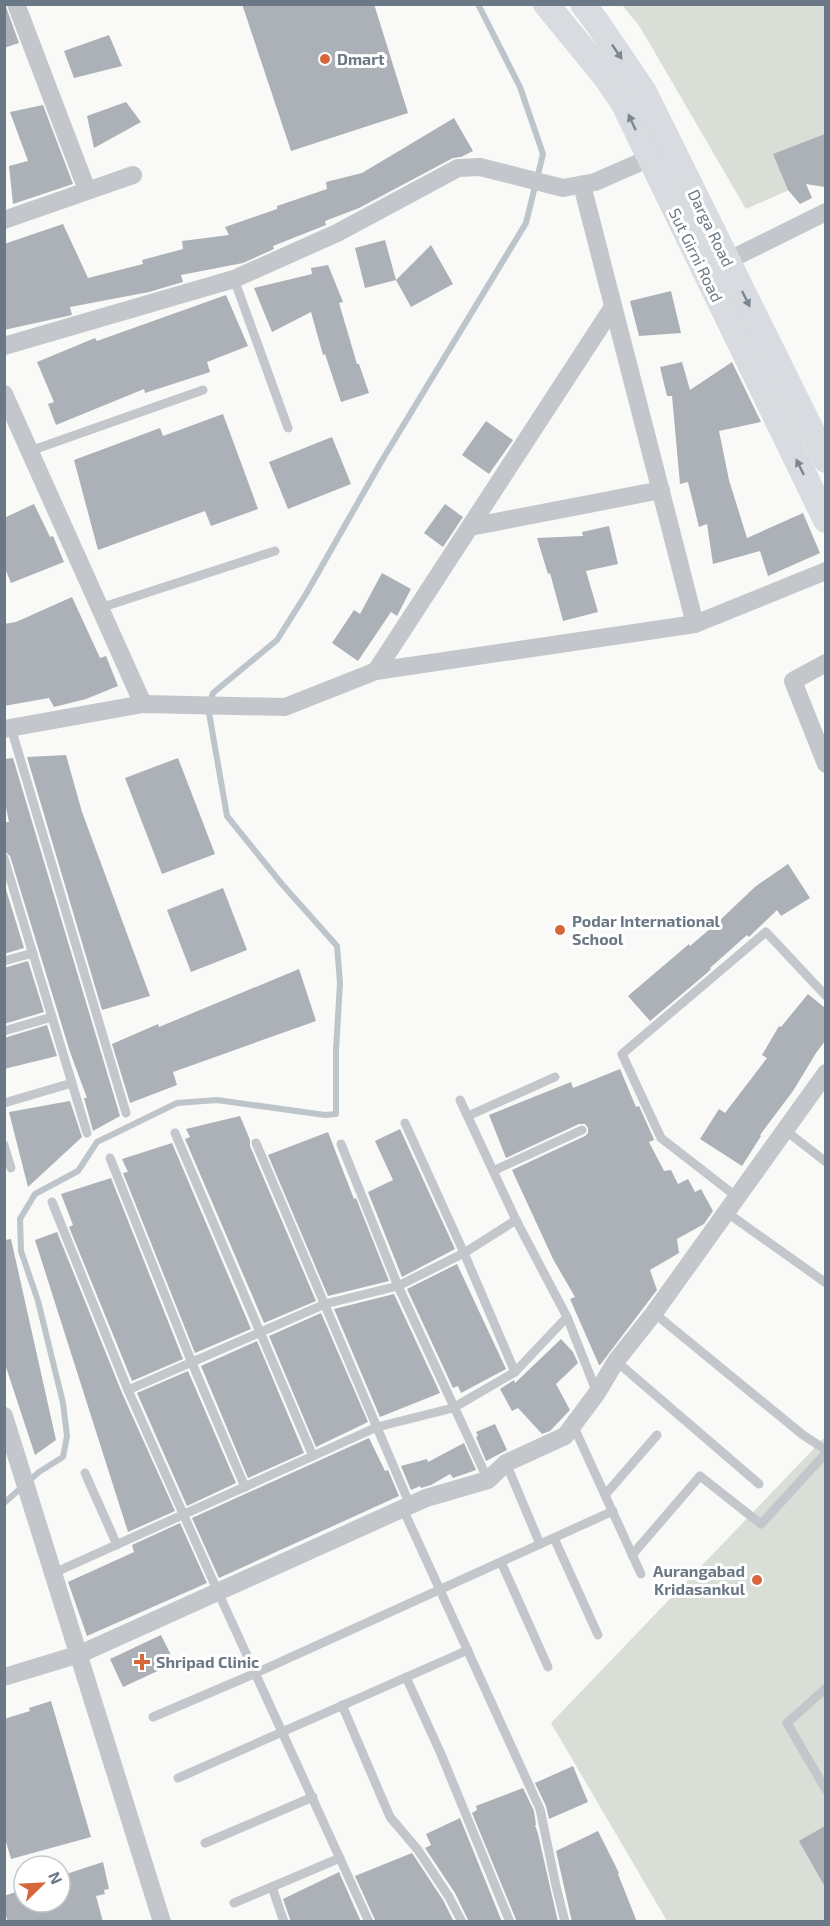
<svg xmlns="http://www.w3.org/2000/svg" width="830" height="1926" font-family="'Exo 2',sans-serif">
<rect width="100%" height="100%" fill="#f9f9f7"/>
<!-- green -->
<g fill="#d9ded6">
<polygon points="622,5 825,5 825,174 746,209 640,27"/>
<polygon points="825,1437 825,1921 667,1921 551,1723"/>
</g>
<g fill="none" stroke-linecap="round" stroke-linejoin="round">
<!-- stream -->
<polyline stroke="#bdc5ca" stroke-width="6" points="4,1503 39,1472 63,1457 67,1436 63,1403 38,1301 21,1251 20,1219 35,1194 78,1171 97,1142 177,1103 217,1100 325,1115 336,1114 336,1050 340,983 337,946 281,883 227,816 208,707 213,693 277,640 306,594 381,462 526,223 543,154 520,87 478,4"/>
</g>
<!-- building -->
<g fill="#abb1b7">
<polygon points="5,4 19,43 4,48 4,4"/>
<polygon points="242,4 374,4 408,113 291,151"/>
<polygon points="109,35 122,66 74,78 64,51"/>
<polygon points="126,102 141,122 94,148 87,116"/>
<polygon points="43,105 73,184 13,204 9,166 28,161 10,112"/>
<polygon points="454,118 473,151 461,157 453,158 359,208 325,221 326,225 273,246 274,249 243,263 181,275 183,282 149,292 70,307 72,315 4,330 4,244 63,224 88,278 143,264 142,260 183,249 182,241 229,235 225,227 277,209 277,206 327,189 326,182 362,173"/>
<polygon points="825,134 825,187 806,184 812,198 800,204 788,190 773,154"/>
<polygon points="385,240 396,280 365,288 355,248"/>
<polygon points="431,245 453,284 411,307 396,280"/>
<polygon points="328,265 343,302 339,303 357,364 359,364 369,393 341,402 325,354 323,355 311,312 272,332 254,288 312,274 311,268"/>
<polygon points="671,291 681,333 639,336 630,301"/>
<polygon points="226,295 248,346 207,362 210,372 145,393 144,389 56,425 48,404 54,402 37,362 95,338 97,341"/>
<polygon points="682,362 690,390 732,362 761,422 719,431 729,480 747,538 803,513 820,553 768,576 760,551 713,564 707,524 699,527 688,482 680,484 672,396 667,396 660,367"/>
<polygon points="223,414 258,509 211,526 205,511 98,550 74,460 160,428 163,436"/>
<polygon points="486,421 513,440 489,474 462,455"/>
<polygon points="332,437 351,484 288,509 269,462"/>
<polygon points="34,504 50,537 53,536 64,562 11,583 4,566 4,518"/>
<polygon points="445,504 463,517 443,547 424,533"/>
<polygon points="609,526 618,564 586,571 598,612 563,621 550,573 548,574 537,538 583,536 582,532"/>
<polygon points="382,573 411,589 397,616 391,612 358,661 332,643 354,610 360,614"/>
<polygon points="72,597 100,658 106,656 118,686 86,699 54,707 49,698 4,706 4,624 16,622"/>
<polygon points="66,755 82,812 150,996 102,1010 27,757"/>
<polygon points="13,758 120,1116 93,1131 84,1098 87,1098 70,1052 10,856 4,851 4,822 9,822 4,798 4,759"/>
<polygon points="178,758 215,854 162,874 125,778"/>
<polygon points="788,864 810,898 781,916 777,910 750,936 749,937 747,935 710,968 711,969 707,973 650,1021 628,996 689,944 690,946 718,922 756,886"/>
<polygon points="4,883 24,948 4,954"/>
<polygon points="223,888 247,950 191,972 167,910"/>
<polygon points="28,961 44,1012 4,1024 4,968"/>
<polygon points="299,969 316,1021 173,1072 177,1085 130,1103 112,1044 158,1024 159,1027"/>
<polygon points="808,994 825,1008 825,1041 816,1053 793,1091 760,1135 761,1136 742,1166 700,1139 719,1109 725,1113 767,1058 762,1055 779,1026 781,1027"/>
<polygon points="47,1025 57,1056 4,1069 4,1038"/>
<polygon points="620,1069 636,1107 639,1106 653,1137 654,1140 649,1142 664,1171 671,1170 678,1184 688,1179 695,1192 701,1189 713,1211 704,1224 677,1239 679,1253 650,1270 657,1290 600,1365 599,1365 570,1299 575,1297 553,1259 512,1170 585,1136 588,1133 588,1128 585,1124 579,1124 506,1158 489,1115 571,1082 573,1088"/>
<polygon points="70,1101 82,1137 28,1187 9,1112"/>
<polygon points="240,1116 250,1140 250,1146 316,1301 264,1323 185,1139 190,1137 186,1129"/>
<polygon points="400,1129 455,1249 402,1277 368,1192 393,1180 375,1141"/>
<polygon points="328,1132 354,1199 356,1198 389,1281 328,1296 268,1155"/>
<polygon points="172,1143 251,1329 195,1353 123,1173 128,1172 122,1159"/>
<polygon points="111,1178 183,1359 132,1381 69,1227 73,1225 61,1194"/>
<polygon points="57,1232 122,1393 175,1511 128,1532 35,1240"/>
<polygon points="11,1239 56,1440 35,1455 4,1361 4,1240"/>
<polygon points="457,1264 506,1369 461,1393 458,1386 453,1388 407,1289"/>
<polygon points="394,1294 440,1393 380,1417 334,1309"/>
<polygon points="321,1313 368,1422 316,1447 269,1336"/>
<polygon points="561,1339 573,1352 578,1363 556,1384 570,1410 550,1431 542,1434 518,1408 512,1411 500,1389 514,1380 515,1383"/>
<polygon points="257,1341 304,1453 248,1478 201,1366"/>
<polygon points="188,1371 236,1483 187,1506 137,1393"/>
<polygon points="495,1424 507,1450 486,1461 476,1437 478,1436 476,1432"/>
<polygon points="369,1438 385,1471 388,1470 399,1496 219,1578 192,1518"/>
<polygon points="464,1443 476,1470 453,1478 450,1474 431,1485 421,1488 420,1486 411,1490 401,1466 427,1459 428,1462"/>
<polygon points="180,1523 207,1583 87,1636 68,1582 134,1552 132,1545"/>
<polygon points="161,1635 175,1663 123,1687 110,1659"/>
<polygon points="51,1701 91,1837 11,1859 4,1835 4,1719 30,1711 29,1708"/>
<polygon points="573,1766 588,1802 549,1819 546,1806 535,1783"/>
<polygon points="523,1788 534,1811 536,1825 535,1825 538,1834 558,1922 517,1922 472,1813 477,1810 476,1806"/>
<polygon points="460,1818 502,1922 469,1922 455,1893 425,1848 431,1845 426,1834"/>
<polygon points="825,1826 825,1887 799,1841"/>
<polygon points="598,1831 619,1873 618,1874 637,1922 572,1922 556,1851"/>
<polygon points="412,1853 443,1900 454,1922 376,1922 355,1876"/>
<polygon points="103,1862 109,1889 104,1890 105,1894 96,1896 103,1922 8,1922 4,1911 4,1896 24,1889 24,1902 60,1902 60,1876"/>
<polygon points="339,1872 361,1922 291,1922 283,1899"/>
</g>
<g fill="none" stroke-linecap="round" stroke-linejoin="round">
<!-- lane -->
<g stroke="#c3c6ca" stroke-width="9">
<polyline points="234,279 288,428"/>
<polyline points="30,451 203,390"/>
<polyline points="100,608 275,551"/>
<polyline points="11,728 126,1113"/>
<polyline points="4,858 87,1133"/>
<polyline points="4,961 33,953"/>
<polyline points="4,1031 52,1017"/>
<polyline points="460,1100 516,1220 567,1317 597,1393"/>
<polyline points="4,1103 72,1083"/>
<polyline points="468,1116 555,1077"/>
<polyline points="405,1123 464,1253 515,1372"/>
<polyline points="785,1130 826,1162"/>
<polyline points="175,1133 313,1456"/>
<polyline points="256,1143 410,1505"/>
<polyline points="341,1144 398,1286 488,1480"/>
<polyline points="4,1145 11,1168"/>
<polyline points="110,1158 192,1363 245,1487"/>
<polyline points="493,1171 582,1130"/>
<polyline points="737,1197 661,1138 622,1054 766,932 826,996"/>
<polyline points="52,1202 128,1390 218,1592 369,1922"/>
<polyline points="726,1212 826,1283"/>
<polyline points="654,1313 803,1435 826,1450"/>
<polyline points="616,1361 759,1484"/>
<polyline points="128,1390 325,1304 398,1286 464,1253 516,1220"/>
<polyline points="573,1425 641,1574"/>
<polyline points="506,1463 540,1544"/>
<polyline points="85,1473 117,1545"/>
<polyline points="605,1495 657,1435"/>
<polyline points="403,1509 540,1809 556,1886 565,1922"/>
<polyline points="554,1538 598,1635"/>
<polyline points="632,1555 700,1476 761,1524 826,1453"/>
<polyline points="501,1562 548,1667"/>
<polyline points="54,1573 377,1427 453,1408 515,1372 567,1317"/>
<polyline points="406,1677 441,1754 510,1922"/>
<polyline points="826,1688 787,1723 826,1790"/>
<polyline points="342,1705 390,1817 418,1850 449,1897 462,1922"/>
<polyline points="153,1717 256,1673 613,1511"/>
<polyline points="178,1778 468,1650"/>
<polyline points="205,1843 313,1797"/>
<polyline points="272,1887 284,1922"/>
<polyline points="234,1903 340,1858"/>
</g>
<!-- street -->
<g stroke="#c3c6ca" stroke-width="18">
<polyline points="16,4 87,190"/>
<polyline points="582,185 695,624"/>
<polyline points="4,220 133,175"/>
<polyline points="717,266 826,212"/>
<polyline points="4,346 234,279 337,233 458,168 480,167 563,188 595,182 659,154"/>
<polyline points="4,394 143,704"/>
<polyline points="470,527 661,490"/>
<polyline points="826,663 793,681 826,764"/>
<polyline points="376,671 613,307"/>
<polyline points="4,729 143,704 285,707 376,671 695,624 826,571"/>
<polyline points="4,1416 162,1922"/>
<polyline points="4,1677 80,1654 426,1498 488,1480 506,1463 565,1436 597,1393 616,1361 654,1313 826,1073"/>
</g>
<!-- secondary -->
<g stroke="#d8dbdf" stroke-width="26">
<polyline points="546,4 605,76 623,102 826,520"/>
<polyline points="583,4 598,24 644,92 826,460"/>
</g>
</g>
<!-- one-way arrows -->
<defs><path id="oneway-solid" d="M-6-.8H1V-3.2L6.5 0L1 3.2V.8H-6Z" transform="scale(1.5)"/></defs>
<g fill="#7b8792">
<use href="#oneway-solid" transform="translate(617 52) rotate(56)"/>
<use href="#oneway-solid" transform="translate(632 122) rotate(-115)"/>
<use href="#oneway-solid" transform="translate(746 299) rotate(64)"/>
<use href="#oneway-solid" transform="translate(800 467) rotate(-116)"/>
</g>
<!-- markers -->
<g fill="#d5673b" stroke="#fff" stroke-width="2">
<circle cx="325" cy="59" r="6"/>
<circle cx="560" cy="930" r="6"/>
<circle cx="757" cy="1580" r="6"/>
<path d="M139 1653h6v6h6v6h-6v6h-6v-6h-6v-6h6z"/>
</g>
<g text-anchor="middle" stroke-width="6" stroke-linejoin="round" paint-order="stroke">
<!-- poi labels -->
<g font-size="16" font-weight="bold" fill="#6b7885" stroke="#fff" text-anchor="start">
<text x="337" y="65">Dmart</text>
<text x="572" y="927">Podar International<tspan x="572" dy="18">School</tspan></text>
<text x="745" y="1577" text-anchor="end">Aurangabad<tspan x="745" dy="18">Kridasankul</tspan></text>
<text x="156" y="1668">Shripad Clinic</text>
</g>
<!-- street labels -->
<g font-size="16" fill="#6b7885" stroke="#fff">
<text transform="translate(711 228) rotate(64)" y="6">Darga Road</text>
<text transform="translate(696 255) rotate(64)" y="6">Sut Girni Road</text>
</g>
</g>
<!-- border -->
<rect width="830" height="1926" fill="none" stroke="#6b7885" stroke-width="12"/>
<!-- north arrow -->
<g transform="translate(42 1884) rotate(66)"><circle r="28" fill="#ffffff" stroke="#c4c9ce" stroke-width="1.5"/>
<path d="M0-4.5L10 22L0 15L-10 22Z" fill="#d5673b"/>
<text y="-9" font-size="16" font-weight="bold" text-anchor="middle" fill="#6b7885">N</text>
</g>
</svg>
